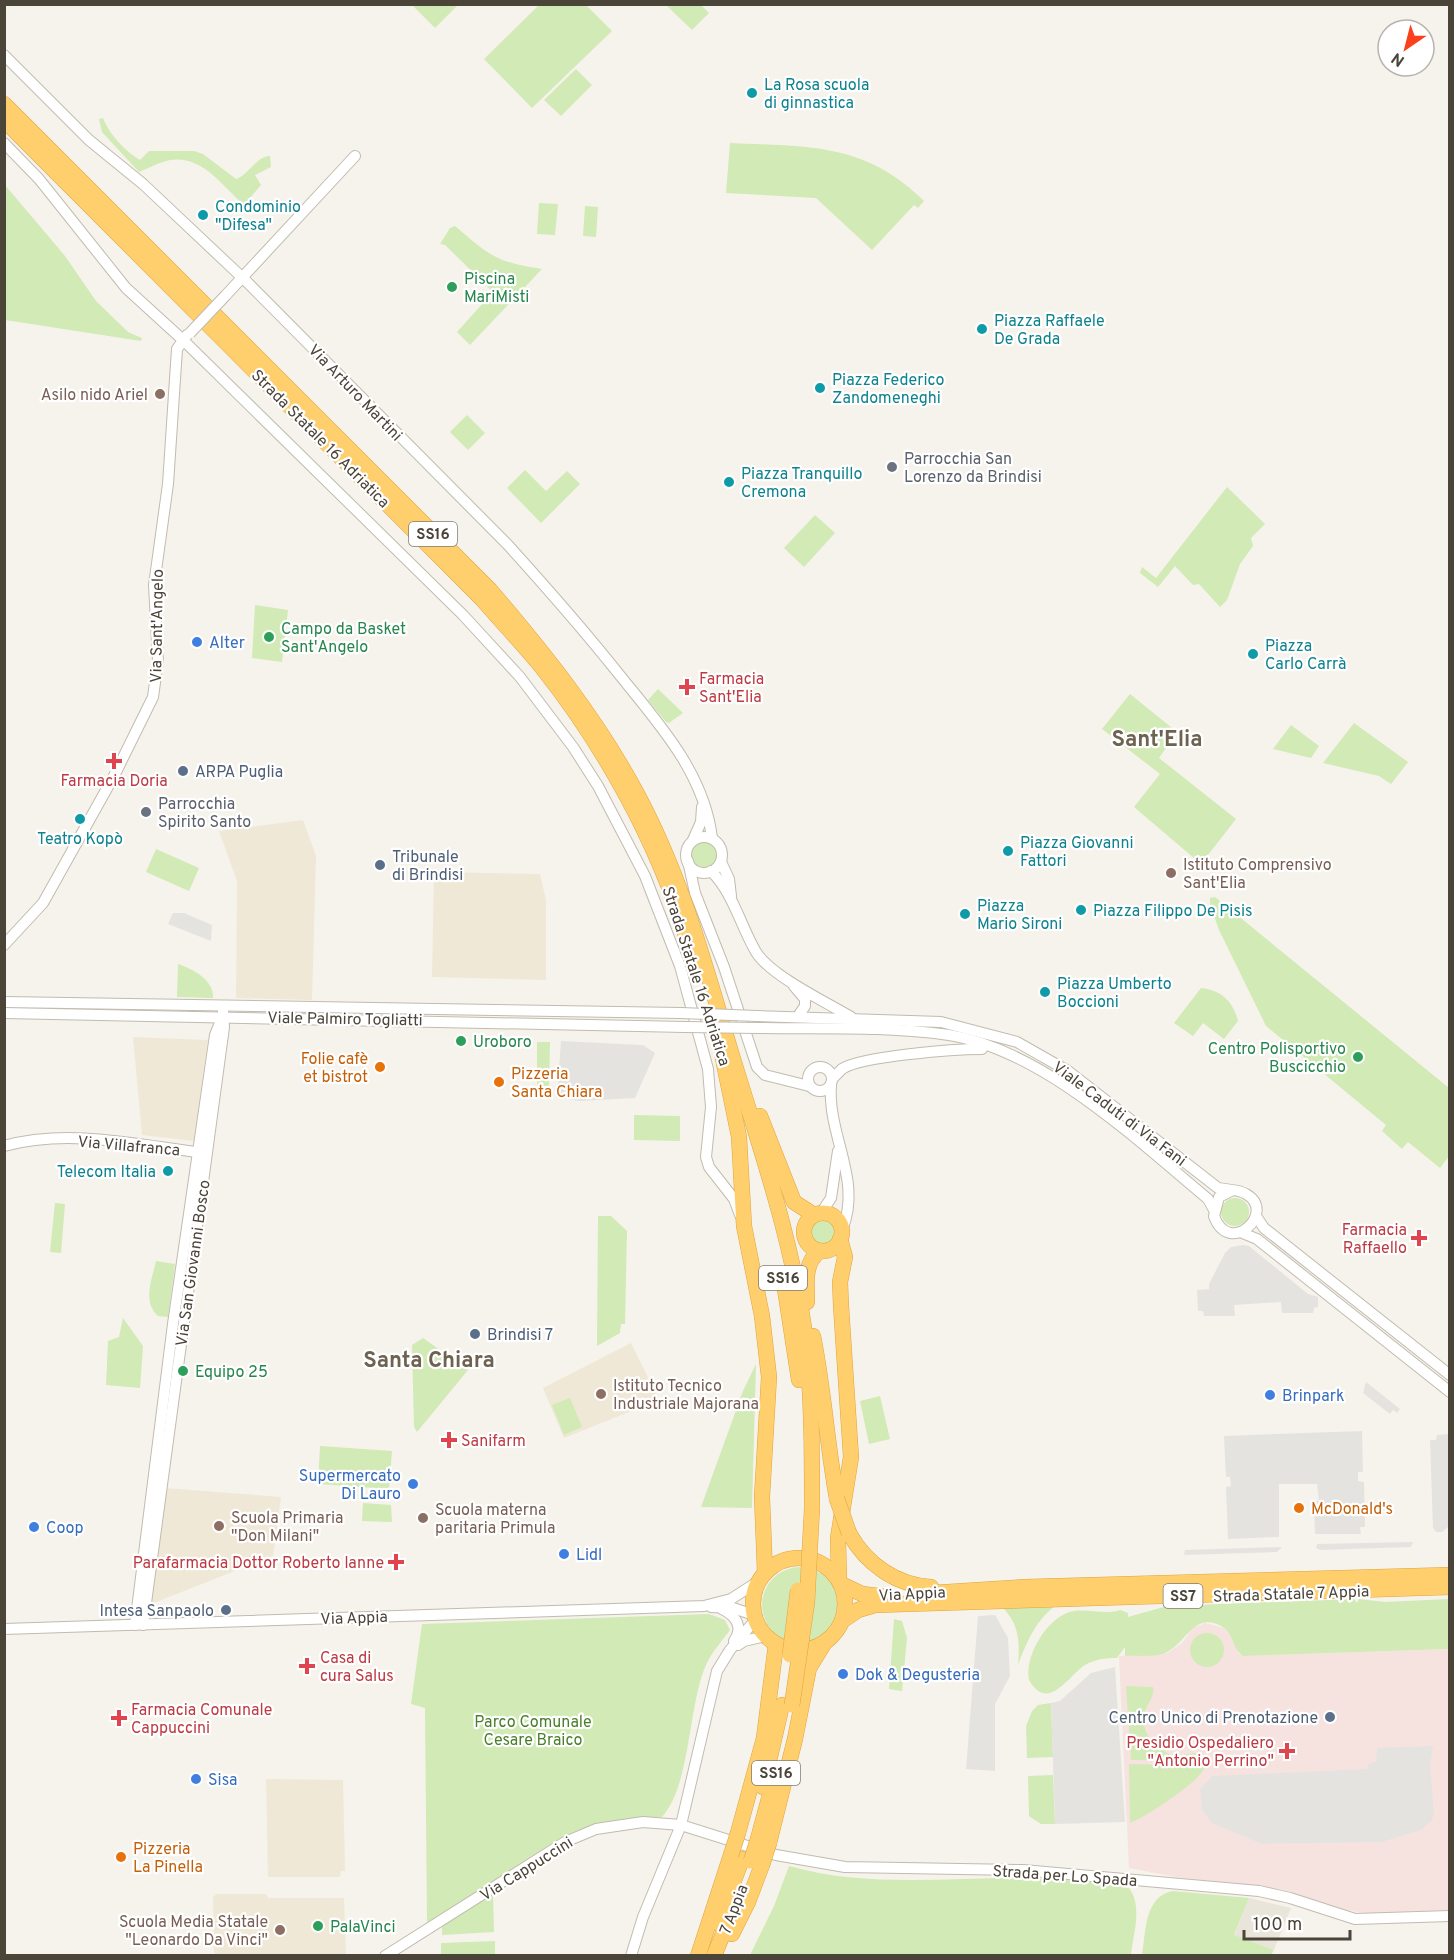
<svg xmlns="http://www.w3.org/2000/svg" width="1454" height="1960" font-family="Overpass,sans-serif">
<rect width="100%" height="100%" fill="#f6f3ec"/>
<!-- residential -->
<polygon fill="#eae5da" points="1249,1898 1291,1908 1274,1950 1234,1936"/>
<!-- education -->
<g fill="#efe8d6">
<polygon points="303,820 316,856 312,1000 236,998 237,881 219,831"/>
<polygon points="434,872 540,874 546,900 546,980 432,977"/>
<polygon points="133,1037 208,1040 194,1141 142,1135"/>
<polygon points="631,1343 659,1400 564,1438 543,1388"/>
<polygon points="165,1488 281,1497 273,1556 151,1604"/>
<polygon points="266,1779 343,1780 345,1871 341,1871 340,1877 268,1877"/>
<polygon points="216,1894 266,1894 268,1898 344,1898 346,1955 216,1955 214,1952 213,1897"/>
</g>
<!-- medical -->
<polygon fill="#f6e3e0" points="1205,1623 1224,1628 1230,1635 1239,1654 1243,1656 1449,1649 1449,1910 1367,1914 1322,1905 1282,1889 1176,1877 1129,1868 1119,1656 1167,1653 1182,1643 1193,1628"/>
<!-- green -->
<g fill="#d2eab5">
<polygon points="540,4 586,5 612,31 532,108 484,59"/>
<polygon points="412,5 458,5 435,28"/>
<polygon points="666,5 701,5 709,13 692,30"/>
<polygon points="576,69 592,85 561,116 544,100"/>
<path d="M103 118C109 134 125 151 140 160L149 151H194L203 154 236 179C250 174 255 157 270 156L271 167 255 175 261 185 244 205C222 186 203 155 170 160 160 162 149 168 139 172L102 132 99 119Z"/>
<path d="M730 143C808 147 864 142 924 201L918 208 914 205 872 250 816 198 726 193Z"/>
<polygon points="5,185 65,256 96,301 128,332 142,338 141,341 5,320"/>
<polygon points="539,203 558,204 555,235 537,234"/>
<polygon points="585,206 598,207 596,237 583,236"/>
<path d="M455 226C490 256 496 262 542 269L470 345 457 332 493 292 445 245 440 244 450 228Z"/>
<polygon points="467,415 485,433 468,450 450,432"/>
<polygon points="525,470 546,491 567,471 580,484 541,523 507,488"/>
<polygon points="1227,487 1265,524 1251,538 1253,546 1240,564 1227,600 1220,607 1199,584 1193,585 1175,566 1158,587 1140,573 1142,567 1156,578"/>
<polygon points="815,515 835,533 804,567 784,548"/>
<polygon points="255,605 288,610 282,662 252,658"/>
<polygon points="658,689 683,713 669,723 666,722 648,700"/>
<polygon points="1130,694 1177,732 1159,758 1236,819 1201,864 1134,807 1160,774 1102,729"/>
<polygon points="1354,723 1408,762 1391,784 1379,776 1323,763"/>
<polygon points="1291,725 1319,746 1311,758 1273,749"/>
<circle cx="704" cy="854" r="13"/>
<polygon points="156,849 199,868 189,891 146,872"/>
<polygon points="1215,897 1449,1088 1449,1156 1440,1168 1408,1142 1402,1149 1382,1131 1386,1125 1266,1026 1219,930 1210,905 1210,898"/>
<path d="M178 964C193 969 214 980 213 998L177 997Z"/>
<path d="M1201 988C1221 990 1233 1001 1238 1021L1224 1039 1203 1023 1193 1036 1174 1023Z"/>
<polygon points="537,1042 550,1042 549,1086 537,1086"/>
<polygon points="634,1115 680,1116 680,1141 634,1140"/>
<circle cx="1235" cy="1212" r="14"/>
<polygon points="55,1203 65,1204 61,1253 50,1252"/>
<polygon points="598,1216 611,1216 627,1231 625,1324 621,1324 620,1333 597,1346"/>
<circle cx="823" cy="1232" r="13"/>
<path d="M156 1261 175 1264 168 1317 158 1316C142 1302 152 1279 156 1261Z"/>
<polygon points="123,1318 143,1346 140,1388 106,1385 108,1341 119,1337"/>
<polygon points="423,1338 468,1370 417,1432 414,1427 412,1345"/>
<polygon points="756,1364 752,1508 701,1507 743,1391"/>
<polygon points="880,1396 890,1439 869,1444 860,1401"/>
<polygon points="570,1398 582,1427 564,1435 552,1405"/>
<polygon points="320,1446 392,1451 389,1489 318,1484"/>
<polygon points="363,1503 391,1505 392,1522 362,1521"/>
<circle cx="800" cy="1605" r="38"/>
<path d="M1354 1599 1357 1603 1359 1599 1385 1602 1449 1599V1649L1243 1656C1232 1649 1234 1633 1221 1626 1194 1612 1187 1642 1167 1652 1156 1658 1138 1655 1125 1656V1647L1117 1658C1106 1658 1095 1659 1085 1665 1068 1676 1048 1713 1029 1680 1024 1656 1048 1615 1074 1611 1089 1609 1106 1615 1120 1610L1128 1613V1617L1167 1606Z"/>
<path d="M1001 1606H1055C1035 1622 1027 1641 1018 1665 1020 1641 1019 1623 1001 1606Z"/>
<path d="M709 1614 725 1620 730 1630C722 1641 711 1653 706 1665 688 1705 691 1785 662 1817 622 1819 597 1820 560 1838L427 1923 425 1708 411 1704 422 1624Z"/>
<polygon points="894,1619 902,1621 907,1638 902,1691 889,1689"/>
<circle cx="1207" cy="1650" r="17"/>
<path d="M1126 1686 1153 1687C1155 1698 1146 1704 1144 1715 1141 1735 1157 1749 1174 1756L1195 1753 1201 1761 1131 1760Z"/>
<polygon points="1051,1703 1053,1757 1027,1758 1026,1726 1032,1711 1038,1705"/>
<path d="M1129 1764 1203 1766 1204 1768C1201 1781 1144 1818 1130 1823Z"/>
<polygon points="1053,1775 1055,1824 1041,1824 1029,1816 1028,1776"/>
<path d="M789 1866C896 1897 1019 1863 1129 1888 1143 1906 1133 1935 1131 1955H750L774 1906Z"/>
<path d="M1173 1891 1249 1898 1234 1935 1274 1950 1271 1955H1142C1146 1932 1144 1896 1173 1891Z"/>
<polygon points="493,1894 494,1932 442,1935 442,1926"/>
<polygon points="495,1941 495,1955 441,1955 441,1943"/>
</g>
<!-- parking -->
<g fill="#e5e3e0">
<polygon points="173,913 184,913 212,925 211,941 168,924"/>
<polygon points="561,1041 643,1045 655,1053 635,1098 579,1101 557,1097"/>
<polygon points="1243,1245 1249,1246 1308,1294 1318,1297 1318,1307 1314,1308 1313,1313 1282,1313 1281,1302 1234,1305 1235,1316 1204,1316 1203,1311 1198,1311 1197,1290 1209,1289 1209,1284 1225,1253 1231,1247"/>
<polygon points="1366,1382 1400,1409 1397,1413 1393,1410 1390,1414 1363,1393"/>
<polygon points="1362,1431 1363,1472 1358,1472 1358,1481 1364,1482 1365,1527 1360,1527 1361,1534 1315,1534 1314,1501 1319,1501 1317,1484 1279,1484 1279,1537 1228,1539 1226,1487 1231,1486 1230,1477 1226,1477 1224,1436"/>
<polygon points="1449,1434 1449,1526 1442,1532 1436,1532 1433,1528 1430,1440 1436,1440 1437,1435"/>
<polygon points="1413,1542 1411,1547 1320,1550 1316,1548 1317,1544"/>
<polygon points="1282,1547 1277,1552 1184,1555 1185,1550"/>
<polygon points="995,1615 1008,1638 1010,1676 995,1704 995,1771 966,1769 978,1616"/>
<polygon points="1115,1667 1125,1822 1055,1824 1051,1703 1060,1701 1091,1673"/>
<polygon points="1433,1746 1430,1764 1434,1813 1432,1820 1421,1830 1382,1842 1262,1844 1212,1823 1202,1810 1200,1789 1212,1776 1367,1769 1368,1764 1376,1762 1377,1748"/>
</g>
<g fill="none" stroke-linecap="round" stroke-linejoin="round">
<defs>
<g id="minor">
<path d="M4 55 89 140 143 184 247 282 508 545C546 587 583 629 618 673 658 723 704 772 712 838"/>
<polyline points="4,143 39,179 126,288 183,340 463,615 520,677 573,747 598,786 645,876 680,966 708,1069 711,1107 706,1157 709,1167 734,1199 740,1215"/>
<polyline points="226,295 355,156"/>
<circle cx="704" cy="855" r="18"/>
<polyline points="693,840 701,822 702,807"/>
<polyline points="688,861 695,893 724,967 757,1067 765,1075 809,1086"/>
<polyline points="721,862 729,879 731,896"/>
<path d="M711 871C734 894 740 925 756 952 771 976 826 1002 851 1017"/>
<polyline points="4,945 43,903 115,774 153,697 158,661 154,585 168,484 177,349 187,335"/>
<polyline points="794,986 805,999 805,1006 798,1016"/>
<polyline points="4,1002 681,1013"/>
<polyline points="4,1013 685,1027"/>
<path d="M757 1016 941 1022 1017 1042 1068 1071 1218 1188C1227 1190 1238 1189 1246 1194 1278 1212 1229 1258 1214 1216L1219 1197 1231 1191"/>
<path d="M758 1028C821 1029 886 1026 949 1035 1043 1050 1137 1140 1208 1199L1214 1210"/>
<circle cx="820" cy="1079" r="12"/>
<path d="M832 1079C835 1076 839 1072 842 1069 861 1056 956 1049 982 1049"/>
<path d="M831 1084C827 1136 863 1180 842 1230"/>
<path d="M4 1146C69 1128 139 1145 204 1153"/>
<polyline points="821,1213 831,1198 838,1151"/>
<polyline points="1256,1216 1264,1228 1450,1375"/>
<polyline points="1240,1232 1257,1239 1450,1392"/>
<polyline points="711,1607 733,1608 754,1615"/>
<path d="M722 1609C736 1616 744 1627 734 1641"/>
<polyline points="135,1625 173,1324 215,1035 221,1020"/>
<polyline points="143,1625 224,1027 223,1010"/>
<polyline points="4,1629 704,1606 731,1599 759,1581"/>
<polyline points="738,1645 744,1641 766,1636"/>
<polyline points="385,1956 565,1842 596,1829 643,1822 681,1825 776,1855 845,1867 1023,1870 1259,1891 1290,1898 1355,1919 1450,1916"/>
<polyline points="631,1956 643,1917 681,1825 717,1671 730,1650 756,1619"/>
</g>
<g id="highway">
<path d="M4 104 490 590C545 654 596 718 636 792 680 873 704 961 730 1049 759 1145 794 1243 806 1343 812 1397 812 1454 812 1508"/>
<path d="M4 120 482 599C501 621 521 642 540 665 604 745 657 841 687 939"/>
<polyline points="722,1054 739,1137 744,1226 762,1316 769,1377 762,1497 765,1573"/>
<polyline points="760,1116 794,1202 814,1215"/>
<circle cx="823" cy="1232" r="19"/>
<polyline points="783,1276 799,1380"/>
<path d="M807 1302C807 1284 803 1263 820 1251"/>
<path d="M813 1336C824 1390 827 1445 837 1499"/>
<path d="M849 1533C866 1564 896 1585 931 1587"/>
<circle cx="799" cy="1604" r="46"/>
<polyline points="839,1580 838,1538 851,1457 841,1306 840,1282 845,1257 840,1239"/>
<polyline points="841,1584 862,1594 887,1597"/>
<polyline points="916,1594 1025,1587 1450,1575"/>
<polyline points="842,1621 858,1610 875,1605 1450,1587"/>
<polyline points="763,1787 782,1705"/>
<polyline points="738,1833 764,1738 776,1644"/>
<polyline points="758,1839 775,1776"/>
<polyline points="769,1843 795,1739 809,1668 825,1642"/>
<polyline points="718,1923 742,1859"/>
<polyline points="732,1934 748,1902 762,1865"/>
<polyline points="698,1956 731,1855"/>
<polyline points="714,1956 731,1914"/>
</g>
</defs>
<!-- minor casing -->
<use href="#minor" stroke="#c2bbae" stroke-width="12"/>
<!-- highway casing -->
<use href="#highway" stroke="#e0a43c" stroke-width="16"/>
<!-- minor -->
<use href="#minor" stroke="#fff" stroke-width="10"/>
<!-- highway -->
<use href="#highway" stroke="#ffcf6e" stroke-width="15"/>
<defs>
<g id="minor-bridge">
<polyline points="190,333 226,295"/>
<polyline points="681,1013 757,1016"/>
<polyline points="685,1027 758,1028"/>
</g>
<g id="highway-bridge">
<polyline points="837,1499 849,1533"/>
<polyline points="790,1655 798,1590"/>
<polyline points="792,1705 807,1602 812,1508"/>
<polyline points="731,1855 738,1833"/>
<polyline points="751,1861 758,1839"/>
<polyline points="762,1865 769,1843"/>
</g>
</defs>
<!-- minor-bridge casing -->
<use href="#minor-bridge" stroke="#c2bbae" stroke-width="12" stroke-linecap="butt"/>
<!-- highway-bridge casing -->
<use href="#highway-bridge" stroke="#e0a43c" stroke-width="16" stroke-linecap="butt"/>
<!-- minor-bridge -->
<use href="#minor-bridge" stroke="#fff" stroke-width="10"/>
<!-- highway-bridge -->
<use href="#highway-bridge" stroke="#ffcf6e" stroke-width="15"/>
</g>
<!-- markers -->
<g fill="#0f9aa8" stroke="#fff" stroke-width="2">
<circle cx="752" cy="93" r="6"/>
<circle cx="203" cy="215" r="6"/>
<circle cx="982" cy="329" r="6"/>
<circle cx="820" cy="388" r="6"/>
<circle cx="729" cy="482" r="6"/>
<circle cx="1253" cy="654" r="6"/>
<circle cx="80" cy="819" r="6"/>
<circle cx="1008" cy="851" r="6"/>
<circle cx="1081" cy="910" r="6"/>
<circle cx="965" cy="914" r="6"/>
<circle cx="1045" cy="992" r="6"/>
<circle cx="168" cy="1171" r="6"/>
</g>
<g fill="#2e9e5b" stroke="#fff" stroke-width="2">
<circle cx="452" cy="287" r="6"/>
<circle cx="269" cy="637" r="6"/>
<circle cx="461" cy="1041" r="6"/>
<circle cx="1358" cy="1057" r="6"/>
<circle cx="183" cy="1371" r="6"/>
<circle cx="318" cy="1926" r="6"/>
</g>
<g fill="#8d6e63" stroke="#fff" stroke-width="2">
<circle cx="160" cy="394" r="6"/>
<circle cx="1171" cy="873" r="6"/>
<circle cx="601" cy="1394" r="6"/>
<circle cx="423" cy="1518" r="6"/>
<circle cx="219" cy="1526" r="6"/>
<circle cx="280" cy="1930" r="6"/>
</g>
<g fill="#6b7280" stroke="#fff" stroke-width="2">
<circle cx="892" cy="467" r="6"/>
<circle cx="146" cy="812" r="6"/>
</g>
<g fill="#3f7fe0" stroke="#fff" stroke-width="2">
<circle cx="197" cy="642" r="6"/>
<circle cx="1270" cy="1395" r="6"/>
<circle cx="413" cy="1484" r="6"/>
<circle cx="34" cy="1527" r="6"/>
<circle cx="564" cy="1554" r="6"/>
<circle cx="843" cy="1674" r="6"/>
<circle cx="196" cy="1779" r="6"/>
</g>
<g fill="#e0444e" stroke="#fff" stroke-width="2">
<path d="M684 678h6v6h6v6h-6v6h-6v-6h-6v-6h6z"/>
<path d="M111 752h6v6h6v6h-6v6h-6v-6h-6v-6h6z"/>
<path d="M1416 1229h6v6h6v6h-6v6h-6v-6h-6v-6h6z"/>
<path d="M446 1431h6v6h6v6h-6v6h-6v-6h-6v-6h6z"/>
<path d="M393 1553h6v6h6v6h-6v6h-6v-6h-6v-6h6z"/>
<path d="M304 1657h6v6h6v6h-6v6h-6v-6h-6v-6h6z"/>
<path d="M116 1709h6v6h6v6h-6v6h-6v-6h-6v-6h6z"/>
<path d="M1284 1742h6v6h6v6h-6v6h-6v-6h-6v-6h6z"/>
</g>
<g fill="#5c6f8a" stroke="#fff" stroke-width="2">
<circle cx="183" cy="771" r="6"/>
<circle cx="380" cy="865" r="6"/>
<circle cx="475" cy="1334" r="6"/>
<circle cx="226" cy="1610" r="6"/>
<circle cx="1330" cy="1717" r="6"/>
</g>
<g fill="#e8710a" stroke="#fff" stroke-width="2">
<circle cx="380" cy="1067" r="6"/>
<circle cx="499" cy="1082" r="6"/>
<circle cx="1299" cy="1508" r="6"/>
<circle cx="121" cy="1857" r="6"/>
</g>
<g text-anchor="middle" stroke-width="4.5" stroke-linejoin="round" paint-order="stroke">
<!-- shield labels -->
<g fill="#fff" stroke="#817c74" stroke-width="1.5">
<rect x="409" y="522" width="48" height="24" rx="4.5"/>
<rect x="759" y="1266" width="48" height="24" rx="4.5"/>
<rect x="1163.5" y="1584" width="39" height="24" rx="4.5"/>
<rect x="752" y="1761" width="48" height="24" rx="4.5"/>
</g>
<g font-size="15" font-weight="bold" fill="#4b4439">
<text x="433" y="539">SS16</text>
<text x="783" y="1283">SS16</text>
<text x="1183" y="1601">SS7</text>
<text x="776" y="1778">SS16</text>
</g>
<!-- culture labels -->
<g font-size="16" fill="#0d838f" stroke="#fff" text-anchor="start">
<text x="764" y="90">La Rosa scuola<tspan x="764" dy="18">di ginnastica</tspan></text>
<text x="215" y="212">Condominio<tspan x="215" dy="18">"Difesa"</tspan></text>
<text x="994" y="326">Piazza Raffaele<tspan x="994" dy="18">De Grada</tspan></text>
<text x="832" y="385">Piazza Federico<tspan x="832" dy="18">Zandomeneghi</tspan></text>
<text x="741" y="479">Piazza Tranquillo<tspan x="741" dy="18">Cremona</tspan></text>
<text x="1265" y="651">Piazza<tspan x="1265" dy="18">Carlo Carrà</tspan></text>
<text x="80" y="844" text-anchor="middle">Teatro Kopò</text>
<text x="1020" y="848">Piazza Giovanni<tspan x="1020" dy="18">Fattori</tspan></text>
<text x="977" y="911">Piazza<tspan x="977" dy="18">Mario Sironi</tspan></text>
<text x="1093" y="916">Piazza Filippo De Pisis</text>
<text x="1057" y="989">Piazza Umberto<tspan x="1057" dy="18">Boccioni</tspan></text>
<text x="156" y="1177" text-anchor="end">Telecom Italia</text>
</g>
<!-- leisure labels -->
<g font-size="16" fill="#27864d" stroke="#fff" text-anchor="start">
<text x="464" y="284">Piscina<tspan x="464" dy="18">MariMisti</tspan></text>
<text x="281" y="634">Campo da Basket<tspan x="281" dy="18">Sant'Angelo</tspan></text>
<text x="473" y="1047">Uroboro</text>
<text x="1346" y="1054" text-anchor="end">Centro Polisportivo<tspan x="1346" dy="18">Buscicchio</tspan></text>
<text x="195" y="1377">Equipo 25</text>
<text x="330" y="1932">PalaVinci</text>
</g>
<!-- street labels -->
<g font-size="16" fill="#4b4439" stroke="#fff">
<text transform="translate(356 392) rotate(46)" y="6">Via Arturo Martini</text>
<text transform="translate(321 438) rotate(45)" y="6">Strada Statale 16 Adriatica</text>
<text transform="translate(156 626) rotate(-89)" y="6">Via Sant'Angelo</text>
<text transform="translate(697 976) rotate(72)" y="6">Strada Statale 16 Adriatica</text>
<text transform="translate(345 1018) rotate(1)" y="6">Viale Palmiro Togliatti</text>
<text transform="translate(1120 1113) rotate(37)" y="6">Viale Caduti di Via Fani</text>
<text transform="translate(129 1145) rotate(5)" y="6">Via Villafranca</text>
<text transform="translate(192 1263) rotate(-82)" y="6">Via San Giovanni Bosco</text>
<text transform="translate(912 1593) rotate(-3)" y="6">Via Appia</text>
<text transform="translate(1291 1593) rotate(-2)" y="6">Strada Statale 7 Appia</text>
<text transform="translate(354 1617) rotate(-2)" y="6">Via Appia</text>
<text transform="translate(526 1868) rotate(-32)" y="6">Via Cappuccini</text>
<text transform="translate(1065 1875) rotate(4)" y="6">Strada per Lo Spada</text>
<text transform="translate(733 1909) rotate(-69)" y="6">7 Appia</text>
</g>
<!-- education labels -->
<g font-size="16" fill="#785e54" stroke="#fff" text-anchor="start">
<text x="148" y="400" text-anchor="end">Asilo nido Ariel</text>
<text x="1183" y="870">Istituto Comprensivo<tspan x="1183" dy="18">Sant'Elia</tspan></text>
<text x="613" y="1391">Istituto Tecnico<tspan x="613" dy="18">Industriale Majorana</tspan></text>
<text x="435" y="1515">Scuola materna<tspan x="435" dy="18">paritaria Primula</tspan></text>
<text x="231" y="1523">Scuola Primaria<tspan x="231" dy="18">"Don Milani"</tspan></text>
<text x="268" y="1927" text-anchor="end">Scuola Media Statale<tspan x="268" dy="18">"Leonardo Da Vinci"</tspan></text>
</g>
<!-- worship labels -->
<g font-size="16" fill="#5b616d" stroke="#fff" text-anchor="start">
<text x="904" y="464">Parrocchia San<tspan x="904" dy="18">Lorenzo da Brindisi</tspan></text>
<text x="158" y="809">Parrocchia<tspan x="158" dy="18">Spirito Santo</tspan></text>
</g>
<!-- shop labels -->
<g font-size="16" fill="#366cbe" stroke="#fff" text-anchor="start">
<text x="209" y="648">Alter</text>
<text x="1282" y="1401">Brinpark</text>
<text x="401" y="1481" text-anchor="end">Supermercato<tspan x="401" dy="18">Di Lauro</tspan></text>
<text x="46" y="1533">Coop</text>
<text x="576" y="1560">Lidl</text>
<text x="855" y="1680">Dok &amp; Degusteria</text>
<text x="208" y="1785">Sisa</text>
</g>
<!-- health labels -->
<g font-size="16" fill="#be3a42" stroke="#fff" text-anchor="start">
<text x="699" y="684">Farmacia<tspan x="699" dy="18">Sant'Elia</tspan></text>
<text x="114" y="786" text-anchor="middle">Farmacia Doria</text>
<text x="1407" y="1235" text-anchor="end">Farmacia<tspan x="1407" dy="18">Raffaello</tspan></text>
<text x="461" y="1446">Sanifarm</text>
<text x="384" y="1568" text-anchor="end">Parafarmacia Dottor Roberto Ianne</text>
<text x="320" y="1663">Casa di<tspan x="320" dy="18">cura Salus</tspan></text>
<text x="131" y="1715">Farmacia Comunale<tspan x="131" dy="18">Cappuccini</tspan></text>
<text x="1274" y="1748" text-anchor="end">Presidio Ospedaliero<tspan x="1274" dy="18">"Antonio Perrino"</tspan></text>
</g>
<!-- service labels -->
<g font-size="16" fill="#4e5e75" stroke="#fff" text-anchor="start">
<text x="195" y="777">ARPA Puglia</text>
<text x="392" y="862">Tribunale<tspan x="392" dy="18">di Brindisi</tspan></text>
<text x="487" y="1340">Brindisi 7</text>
<text x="214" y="1616" text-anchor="end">Intesa Sanpaolo</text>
<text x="1318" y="1723" text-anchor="end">Centro Unico di Prenotazione</text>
</g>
<!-- food labels -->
<g font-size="16" fill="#c56008" stroke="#fff" text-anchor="start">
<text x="368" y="1064" text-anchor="end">Folie cafè<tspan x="368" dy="18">et bistrot</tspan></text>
<text x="511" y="1079">Pizzeria<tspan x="511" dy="18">Santa Chiara</tspan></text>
<text x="1311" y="1514">McDonald's</text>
<text x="133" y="1854">Pizzeria<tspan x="133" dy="18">La Pinella</tspan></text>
</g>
<!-- park labels -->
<g font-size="16" fill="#4a7f2a" stroke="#fff">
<text x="533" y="1727">Parco Comunale<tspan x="533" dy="18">Cesare Braico</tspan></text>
</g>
<!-- district labels -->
<g font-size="22" font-weight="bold" fill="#6e6250" stroke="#fff">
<text x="1157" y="746">Sant'Elia</text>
<text x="429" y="1367">Santa Chiara</text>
</g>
</g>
<!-- border -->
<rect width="1454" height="1960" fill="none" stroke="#4b4439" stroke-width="12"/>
<!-- north arrow -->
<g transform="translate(1406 48) rotate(215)"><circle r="28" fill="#ffffff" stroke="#b7b4b0" stroke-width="1.5"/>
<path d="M0-4.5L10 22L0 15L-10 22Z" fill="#fc3f1d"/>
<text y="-9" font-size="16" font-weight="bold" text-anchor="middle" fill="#4b4439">N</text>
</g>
<!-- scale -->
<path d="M1244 1930v9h106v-9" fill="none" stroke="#4b4439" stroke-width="3"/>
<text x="1253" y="1930" font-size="18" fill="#4b4439" stroke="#ffffff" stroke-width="4.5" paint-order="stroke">100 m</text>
</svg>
